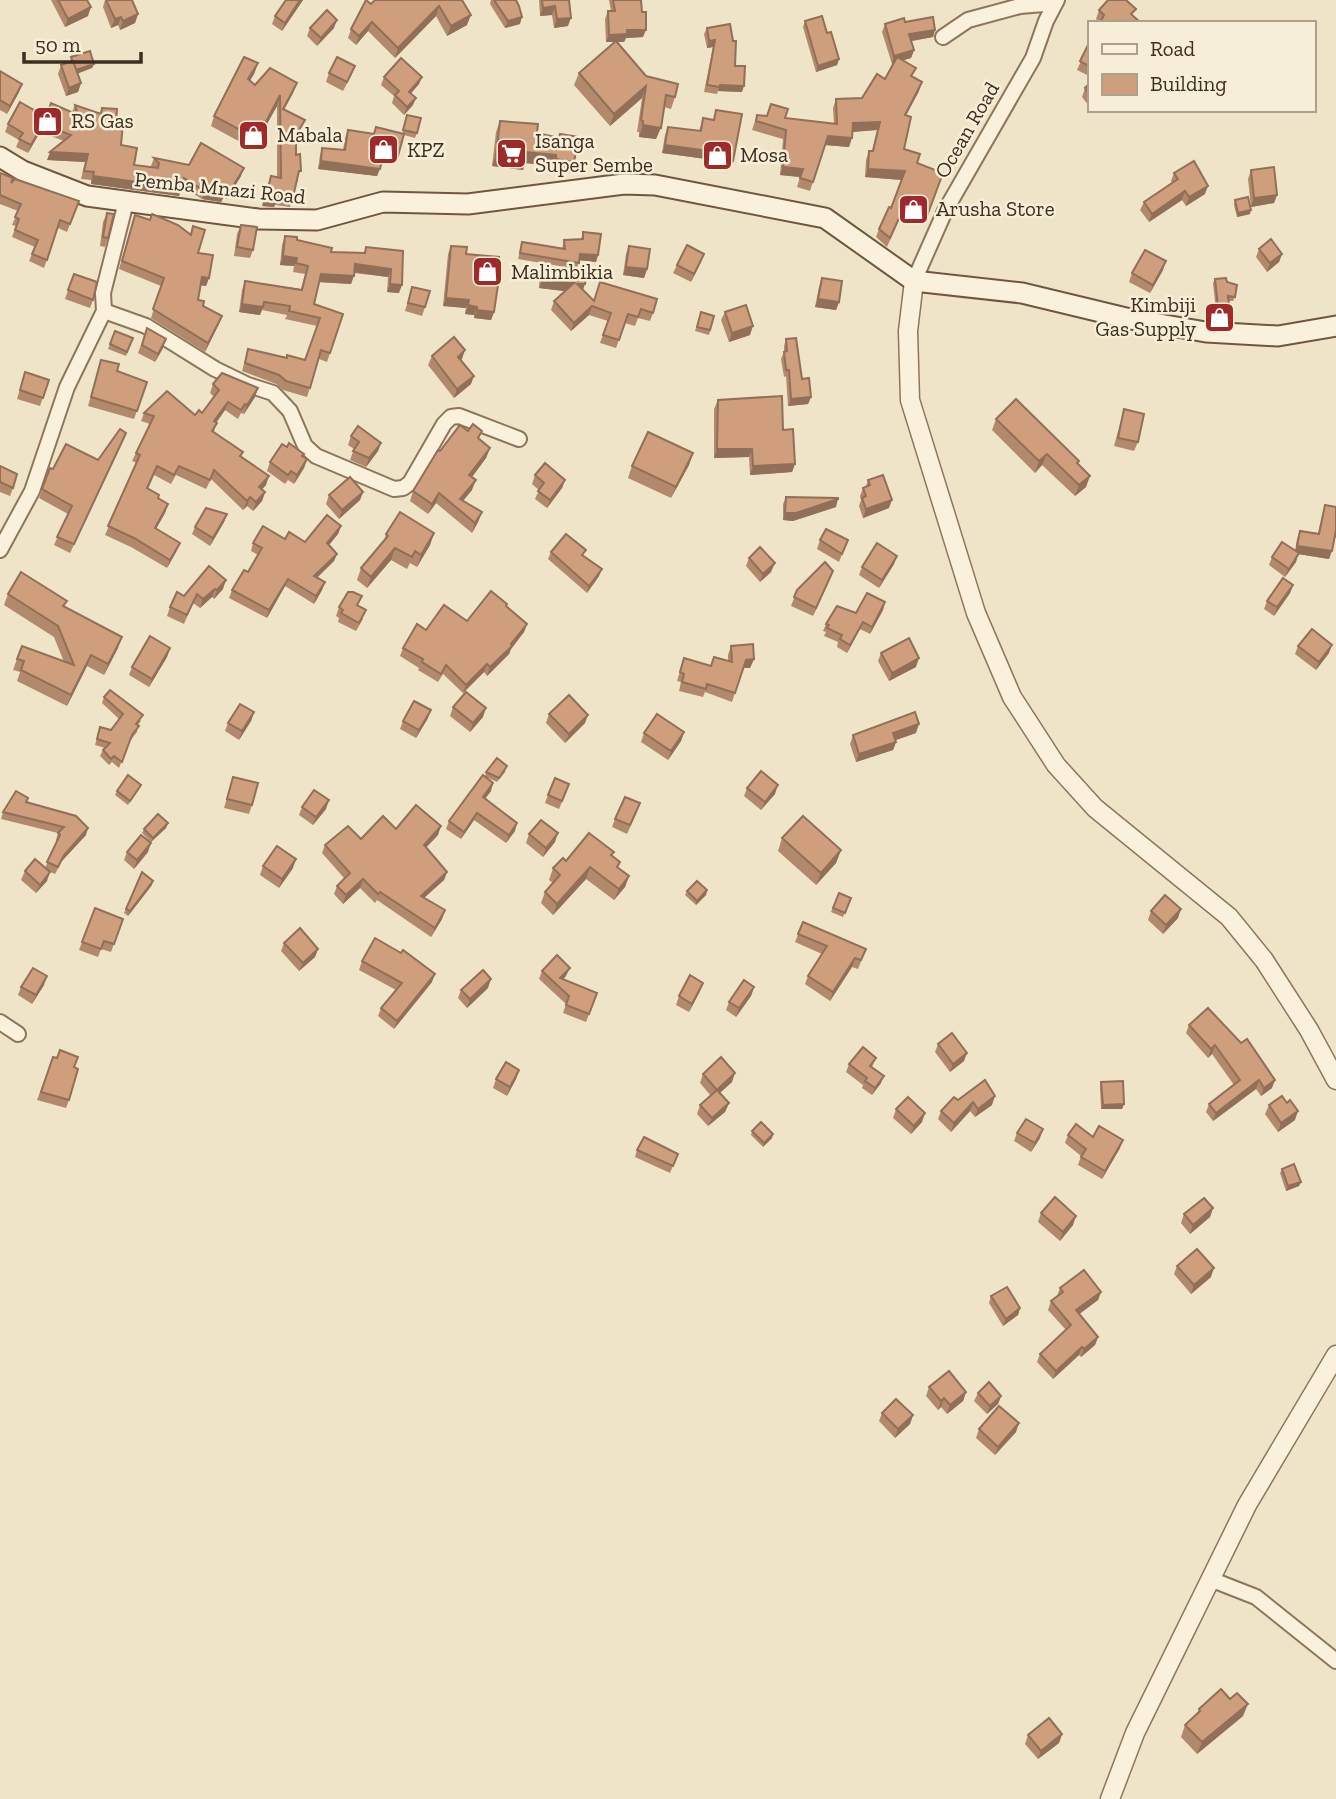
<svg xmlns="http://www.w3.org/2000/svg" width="1336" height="1799" font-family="'Zilla Slab',serif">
<rect width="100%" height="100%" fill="#f0e4c8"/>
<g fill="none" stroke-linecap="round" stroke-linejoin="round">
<defs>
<g id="minor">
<polyline points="943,37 968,20 1020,6 1044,4 1049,0"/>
<polyline points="914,281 945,211 1033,58 1046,21 1057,0"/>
<polyline points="104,311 146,326 215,369 248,385 273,393 290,411 305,446 316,456 394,489 403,488 410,483 444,424 451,417 459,416 519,439"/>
<polyline points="0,550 32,491 67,387 104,311 103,293 126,202"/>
<polyline points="0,1022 18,1034"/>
<polyline points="1210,1579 1256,1597 1336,1661"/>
</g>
<g id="tertiary">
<polyline points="914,281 908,331 910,400 976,613 1012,697 1056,765 1095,808 1229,917 1264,960 1309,1030 1336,1080"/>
<polyline points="1110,1799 1135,1733 1247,1505 1336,1355"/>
</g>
<polyline id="secondary" points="0,157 23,171 87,196 258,219 317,220 383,202 468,204 624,184 655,185 825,218 914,281 1022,293 1130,319 1206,332 1278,336 1336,326"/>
</defs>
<!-- minor casing -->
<use href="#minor" stroke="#8d765c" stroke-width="18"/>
<!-- tertiary casing -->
<use href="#tertiary" stroke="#8d765c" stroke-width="21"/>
<!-- secondary casing -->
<use href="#secondary" stroke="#6f573f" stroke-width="23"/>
<!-- minor -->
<use href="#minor" stroke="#faf1dc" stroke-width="14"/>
<!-- tertiary -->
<use href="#tertiary" stroke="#faf1dc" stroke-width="18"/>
<!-- secondary -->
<use href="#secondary" stroke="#faf1dc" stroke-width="19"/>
</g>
<!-- wall -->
<g fill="#b2896c">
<polygon points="51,0 87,0 88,16 65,27"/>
<polygon points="105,0 132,0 138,14 135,23 120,30 118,25 111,28 103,7"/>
<polygon points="286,0 303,0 282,31 272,24 275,16"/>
<polygon points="462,0 467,25 447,36 436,16 395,58 368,31 356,45 348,38 351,29 371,4"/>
<polygon points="491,0 516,0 520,24 505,28 490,4"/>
<polygon points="539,0 569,0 568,26 554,28 552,15 540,16"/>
<polygon points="609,0 641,0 643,37 626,38 624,42 616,42 646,76 675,97 671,109 664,107 656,139 639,137 639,132 637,132 642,98 610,126 574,85 579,73 615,42 606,42 605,19 608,11 611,11"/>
<polygon points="1099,10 1133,16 1100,22 1096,19"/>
<polygon points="805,21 827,33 839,59 837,65 816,72 803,27"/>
<polygon points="905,22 935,30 933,37 911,41 914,50 911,58 903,60 913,77 919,91 906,115 904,149 917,163 943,173 924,224 901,216 887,247 876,237 879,229 891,208 902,180 865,177 866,160 869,151 872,151 877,130 853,132 849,147 825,145 810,191 797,187 800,177 780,175 783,139 752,130 757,115 767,116 771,104 785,118 834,124 833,108 836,99 862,98 885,79 894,63 892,64 882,32 885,24"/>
<polygon points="310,28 334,28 317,46 307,36"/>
<polygon points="707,28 742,92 718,91 717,94 704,92 713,47 707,48 704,34"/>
<polygon points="1089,43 1089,76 1077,70"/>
<polygon points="71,57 94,64 92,68 78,73 81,83 78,92 66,96 58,74 61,65 70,62"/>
<polygon points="258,63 254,74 250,81 255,85 297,83 293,93 284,109 301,130 296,139 296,155 298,181 297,182 293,197 290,207 275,205 274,207 262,206 271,176 277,177 277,106 253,149 211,126 214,116"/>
<polygon points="0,71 19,92 7,114 0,110"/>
<polygon points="329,73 352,74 343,91 326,82"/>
<polygon points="384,77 419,84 411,93 413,105 404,115 392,103 394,96 381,85"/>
<polygon points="1089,84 1089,106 1082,97 1085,88"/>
<polygon points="75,105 100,113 102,108 116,122 121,145 134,165 152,167 151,166 154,158 241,176 227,199 224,197 221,202 202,199 182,187 179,196 91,184 91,180 81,179 85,162 47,160 64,141 40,132 28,153 16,147 19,140 5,132 8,124 72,112"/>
<polygon points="716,110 733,161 730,169 705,164 706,159 662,153 665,135 668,127 699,131 703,118 713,120"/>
<polygon points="407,115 417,133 415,138 404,135 395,164 382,161 377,176 318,169 320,155 322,148 343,150 345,138 348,130 373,134 376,127 402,134"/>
<polygon points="500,121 558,138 560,134 574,162 570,173 552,170 552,166 525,163 523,170 492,166 496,132"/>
<polygon points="1251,170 1277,195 1274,203 1251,207 1248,179"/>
<polygon points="0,173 12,182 79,201 67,232 58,228 44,268 29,261 35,247 12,237 16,226 12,225 18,211 0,204"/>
<polygon points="1174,173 1205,194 1186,206 1182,200 1149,222 1140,210 1144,202 1172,183 1171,181"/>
<polygon points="1235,200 1250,214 1237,217 1234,205"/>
<polygon points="107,213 108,238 105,247 100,246 103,222"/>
<polygon points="135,215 190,234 193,226 198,253 209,278 206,286 201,285 198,300 203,306 222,316 205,352 151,318 161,286 119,269"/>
<polygon points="241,225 253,250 250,258 234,256 237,234"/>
<polygon points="583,232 598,255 596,262 579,260 577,269 518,259 522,242 562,249 564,240 581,239"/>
<polygon points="285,236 331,252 364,253 366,247 403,251 399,293 387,292 388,277 354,273 351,284 319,282 314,304 343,314 327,362 319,359 307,397 283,390 276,384 242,371 248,349 287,358 305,360 317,326 285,319 287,315 262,310 260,315 239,312 242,290 245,281 301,289 305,274 293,272 294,266 280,265 282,245"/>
<polygon points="451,246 466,254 494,284 494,312 491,320 474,318 474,315 465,314 466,308 443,306 448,254"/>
<polygon points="629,246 647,269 644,278 623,275 626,254"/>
<polygon points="1259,249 1282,254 1279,262 1267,272 1256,257"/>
<polygon points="701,262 691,282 673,273 677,265"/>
<polygon points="543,266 583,290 594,301 600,282 653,313 650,321 638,318 635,326 625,323 616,348 600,343 608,321 589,315 571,331 551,310 554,301 565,291 539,288 540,274"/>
<polygon points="1163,270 1150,293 1129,282 1132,273"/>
<polygon points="74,274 93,300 90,308 65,299"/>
<polygon points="822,278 839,302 836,310 815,307 819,287"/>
<polygon points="1215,279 1227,282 1235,297 1233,301 1229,301 1230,317 1229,321 1217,320 1213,283"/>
<polygon points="412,287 425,307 422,316 405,311"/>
<polygon points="701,312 714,316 709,335 695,331"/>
<polygon points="725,312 750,335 729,342 721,320"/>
<polygon points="147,328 163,348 155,362 138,353"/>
<polygon points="115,331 133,338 126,356 108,349"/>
<polygon points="786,339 802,379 811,397 808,404 788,406 786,376 784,377 781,359 784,352 784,346"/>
<polygon points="432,356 462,359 461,360 471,384 454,398 428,365"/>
<polygon points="101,360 117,371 147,382 134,419 88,406"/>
<polygon points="25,372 49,380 40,406 17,399"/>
<polygon points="213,384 258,388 255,397 244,414 241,413 238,419 225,410 216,423 214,433 243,452 241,457 266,485 262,489 265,492 262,501 253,511 247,506 243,510 211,479 206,489 176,475 171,484 154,475 148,489 158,498 168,504 165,513 156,529 180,543 176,552 167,568 131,547 105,535 137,463 132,461 150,424 141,421 144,413 195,415 202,413 214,397 210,393"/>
<polygon points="718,400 783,430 795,464 792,472 750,475 749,457 714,458 714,409"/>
<polygon points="1124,409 1138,442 1134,451 1114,446"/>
<polygon points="996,419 1079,461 1078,463 1086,487 1075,496 1042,465 1035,473 992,430"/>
<polygon points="126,433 70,553 54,545 68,514 39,498 50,468 53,469 98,460"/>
<polygon points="351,436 381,443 378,451 366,467 350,460 354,449 348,445"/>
<polygon points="479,440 490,448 486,458 472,477 472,490 463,501 482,512 478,522 472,533 436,503 428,514 410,501 413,491 440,451"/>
<polygon points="693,453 689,465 671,498 628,478 632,466"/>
<polygon points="302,456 307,459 304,468 294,484 288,480 285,484 267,471 270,462"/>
<polygon points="0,466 13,488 10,496 0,492"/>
<polygon points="535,475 565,480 562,488 547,508 535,499 539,490 532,484"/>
<polygon points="868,480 889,508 863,518 859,506 861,500 860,496 863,488 866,486"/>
<polygon points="363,492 360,500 339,519 326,504 329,495"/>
<polygon points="786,497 836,507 793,521 783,520 783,504"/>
<polygon points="1325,505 1336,507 1336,538 1334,538 1329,559 1298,554 1296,562 1285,577 1269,565 1272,557 1295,551 1297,539 1300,531 1318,533"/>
<polygon points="227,514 224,522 210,546 192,534 195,527"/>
<polygon points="341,526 338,534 329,545 337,554 334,561 317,578 325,582 322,590 314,604 285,586 267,618 229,598 232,590 248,572 258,555 251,551 253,543 285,539 305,542"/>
<polygon points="434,533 430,545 417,567 410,563 407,569 391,560 367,588 357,580 361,568 384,541 386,534"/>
<polygon points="820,540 848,540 839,562 817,549"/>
<polygon points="551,552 584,556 599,576 587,593 548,559"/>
<polygon points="897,556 894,564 879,588 859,575 862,567"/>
<polygon points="749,558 771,572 760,582 746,566"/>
<polygon points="209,566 223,589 214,599 212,597 200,608 193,603 184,624 167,616 170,607 184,596"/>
<polygon points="833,571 813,616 791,606 797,590"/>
<polygon points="1293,585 1290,593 1274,616 1264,609 1267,601"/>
<polygon points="8,594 67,601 64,606 118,648 104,675 87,666 67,706 17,681 20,672 13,670 17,659 64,662 54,637 4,605"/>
<polygon points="885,602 883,610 870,634 860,629 847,653 837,647 838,642 824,636 826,632 823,631 826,624"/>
<polygon points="358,606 363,619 356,631 338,622 339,618 336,616 339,607"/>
<polygon points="506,607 527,624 524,632 511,649 509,654 487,676 484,672 463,693 443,674 438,682 418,670 419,668 400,656 403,648 426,630 467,621"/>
<polygon points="731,646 754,659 750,668 743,668 732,702 705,692 703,697 679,691 681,682 677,681 684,658 711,666 728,661 728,655"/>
<polygon points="1298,646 1329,653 1316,670 1295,654"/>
<polygon points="170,648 167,657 149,687 129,675 132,667"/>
<polygon points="881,653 916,667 889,681 878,661"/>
<polygon points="104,697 141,721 138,725 137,732 130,741 119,768 112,762 109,765 100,756 103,750 105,748 95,745 100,727 111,730 119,719 102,703"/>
<polygon points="453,707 483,717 470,732 450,716"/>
<polygon points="254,712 251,721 239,740 225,731 228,723"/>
<polygon points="549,714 585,723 565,743 546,723"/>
<polygon points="428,718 416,738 400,729 403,721"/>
<polygon points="684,732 681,741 668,760 641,742 644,733"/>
<polygon points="916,733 896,740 896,742 893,750 856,762 850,744 853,735"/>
<polygon points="506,771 497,782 486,777 491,791 485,799 515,831 506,843 474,820 461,839 446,829 449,821 485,776 486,772"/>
<polygon points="233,777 252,805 249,814 224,808"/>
<polygon points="747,788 775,794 761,810 744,796"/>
<polygon points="139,789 128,805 115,795 117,791"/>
<polygon points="566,793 559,809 545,803 548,795"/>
<polygon points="26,802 86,835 61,862 55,874 48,871 47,881 36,893 21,880 25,871 45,868 57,841 56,840 58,833 1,819 3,812"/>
<polygon points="302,807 326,809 313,825 299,815"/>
<polygon points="637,812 627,834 612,827 615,819"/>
<polygon points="168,823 166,828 151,842 142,833 144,829"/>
<polygon points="396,829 438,835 426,847 447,872 444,880 424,898 445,910 442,919 431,937 377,900 375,903 360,888 343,904 334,894 337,886 344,878 322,853 325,845 361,839"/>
<polygon points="529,834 555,842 543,857 526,843"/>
<polygon points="782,838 841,850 836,863 816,885 778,851"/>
<polygon points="127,852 148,852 134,869 124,860"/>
<polygon points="612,856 620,862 618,868 629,876 625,887 614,900 586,879 553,915 541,903 545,892 553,883 549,880 553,868 566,861"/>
<polygon points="263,866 293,868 279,888 260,875"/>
<polygon points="152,885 128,916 124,913 126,909"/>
<polygon points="707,890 706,895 696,905 685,895 687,891"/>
<polygon points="839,893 851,898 843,917 831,912"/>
<polygon points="95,908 123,919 111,952 101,949 98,957 79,950"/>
<polygon points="1151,911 1178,918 1163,934 1148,920"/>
<polygon points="803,922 866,949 858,969 852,967 830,1001 805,984 808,976 822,954 795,942"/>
<polygon points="284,943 318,949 315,957 299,971 281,951"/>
<polygon points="362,961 432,982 394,1029 378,1016 381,1008 396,990 359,970"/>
<polygon points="542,971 566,976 563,979 597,993 586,1022 563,1013 566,1004 539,979"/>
<polygon points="44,985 32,1004 18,995 21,987"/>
<polygon points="754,987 751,996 736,1017 726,1010 729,1002"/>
<polygon points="488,988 467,1008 458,998 461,990"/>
<polygon points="700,991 689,1012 676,1005 679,996"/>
<polygon points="1189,1025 1272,1088 1261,1096 1256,1089 1213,1121 1206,1112 1209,1104 1234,1085 1212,1054 1208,1058 1186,1033"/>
<polygon points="938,1044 964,1061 950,1072 935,1052"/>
<polygon points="53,1057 74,1067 69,1100 66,1108 37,1100"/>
<polygon points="876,1058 872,1067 881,1083 872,1095 862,1088 863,1085 846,1072 849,1064"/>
<polygon points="519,1070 516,1079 507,1096 493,1088 496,1079"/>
<polygon points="703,1074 732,1082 720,1093 729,1103 725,1112 708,1126 697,1114 700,1105 711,1096 700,1083"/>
<polygon points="1101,1082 1124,1104 1122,1109 1101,1109 1100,1086"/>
<polygon points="958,1100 992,1105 975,1117 970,1111 951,1132 938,1119 941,1111"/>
<polygon points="1269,1105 1295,1120 1278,1132 1265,1114"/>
<polygon points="896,1109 922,1122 911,1134 893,1118"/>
<polygon points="752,1131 772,1138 763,1147 751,1135"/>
<polygon points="1017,1133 1040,1138 1031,1152 1014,1141"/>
<polygon points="1068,1135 1093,1137 1120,1148 1102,1179 1078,1165 1081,1156 1065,1143"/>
<polygon points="637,1150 678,1154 670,1173 635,1157"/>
<polygon points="1282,1169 1301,1182 1299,1186 1286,1191 1280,1173"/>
<polygon points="1213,1208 1210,1217 1190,1234 1181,1223 1184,1214"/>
<polygon points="1041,1213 1073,1225 1060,1241 1038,1222"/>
<polygon points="1177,1266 1211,1277 1191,1294 1174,1274"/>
<polygon points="1060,1288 1101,1292 1098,1300 1079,1314 1098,1337 1095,1345 1081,1357 1079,1355 1053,1379 1037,1362 1040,1354 1066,1330 1048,1310 1051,1301 1057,1296"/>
<polygon points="991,1296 1020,1308 1018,1315 1003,1326 989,1303"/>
<polygon points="929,1387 966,1392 963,1401 947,1414 941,1407 938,1410 926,1396"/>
<polygon points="978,1393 1001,1396 998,1404 987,1414 974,1401"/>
<polygon points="882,1413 913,1415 910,1424 895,1438 879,1421"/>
<polygon points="979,1429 1016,1432 995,1455 976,1438"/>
<polygon points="1199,1709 1243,1716 1197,1754 1181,1737 1185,1725 1198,1713"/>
<polygon points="1062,1734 1059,1743 1038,1759 1025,1744 1028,1735"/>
</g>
<!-- shaded-wall -->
<g fill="#916f58">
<polygon points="300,0 303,0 282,31 285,23"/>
<polygon points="439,6 436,16 395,58 398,48"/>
<polygon points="555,6 552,15 540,16 543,8"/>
<polygon points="91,7 88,16 65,27 68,19"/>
<polygon points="138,14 135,23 120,30 123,21"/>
<polygon points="471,15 467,25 447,36 451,26"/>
<polygon points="121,17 118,25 111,28 115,19"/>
<polygon points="522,17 520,24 505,28 508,21"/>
<polygon points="571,18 568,26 554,28 557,19"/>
<polygon points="337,20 334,28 317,46 321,38"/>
<polygon points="372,22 368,31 356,45 359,36"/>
<polygon points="627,30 646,30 643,37 626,38 624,42 606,42 609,35"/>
<polygon points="935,30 933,37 906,42 909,34"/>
<polygon points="715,40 713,47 707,48 709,41"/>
<polygon points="914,50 911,58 892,64 894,56"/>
<polygon points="839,59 837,65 816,72 818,66"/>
<polygon points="258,63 254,74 244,89 248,79"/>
<polygon points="94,64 92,68 74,75 76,70"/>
<polygon points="422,77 419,84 406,99 409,92"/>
<polygon points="922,82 919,91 902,123 905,115"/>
<polygon points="81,83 78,92 66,96 69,88"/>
<polygon points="297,83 293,93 279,119 283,109"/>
<polygon points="22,84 19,92 7,114 10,106"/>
<polygon points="720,85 744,86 742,92 718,91"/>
<polygon points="646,86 642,98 610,126 614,114"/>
<polygon points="280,95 277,106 253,149 257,139"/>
<polygon points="416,98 413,105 404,115 407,107"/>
<polygon points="880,122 877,130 850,132 853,123"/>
<polygon points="43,124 40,132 28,153 31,145"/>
<polygon points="643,125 661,128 656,139 639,137"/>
<polygon points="828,136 852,138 849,147 825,145"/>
<polygon points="665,145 709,151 706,159 662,153"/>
<polygon points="50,152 88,154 85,162 47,160"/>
<polygon points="527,152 556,155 552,166 525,163 523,170 492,166 496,155"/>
<polygon points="321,161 380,169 377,176 318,169"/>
<polygon points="783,167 803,169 800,177 780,175"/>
<polygon points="244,168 241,176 227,199 230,191"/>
<polygon points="868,169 905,171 902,180 865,177"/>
<polygon points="93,176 182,188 179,196 91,184"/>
<polygon points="1208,186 1205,194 1186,206 1189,197"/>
<polygon points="227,189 221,202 202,199 205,191"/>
<polygon points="1185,191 1182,200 1149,222 1152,214"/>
<polygon points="1277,195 1274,203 1251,207 1254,198"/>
<polygon points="266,196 278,197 274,207 262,206"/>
<polygon points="1251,210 1250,214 1237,217 1238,213"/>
<polygon points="580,254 598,255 596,262 578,260"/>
<polygon points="704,254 701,262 691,282 694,274"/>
<polygon points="1282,254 1279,262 1267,272 1270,263"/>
<polygon points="283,256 297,258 294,266 280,265"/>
<polygon points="1166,261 1163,270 1150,293 1153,285"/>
<polygon points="355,264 391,269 388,277 352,272"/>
<polygon points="626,267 647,269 644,278 623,275"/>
<polygon points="321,274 354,276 351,284 318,282"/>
<polygon points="202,277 209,278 206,286 199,285"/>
<polygon points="542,280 574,283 571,292 539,288"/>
<polygon points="390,284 402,285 399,293 387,292"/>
<polygon points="577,284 585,284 582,293"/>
<polygon points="446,298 469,300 466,308 443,306"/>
<polygon points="818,299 839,302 836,310 815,307"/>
<polygon points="242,304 263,307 260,315 239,312"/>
<polygon points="468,305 477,307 474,315 465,314"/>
<polygon points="592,306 589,315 571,331 574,323"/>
<polygon points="477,310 494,312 491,320 474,318"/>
<polygon points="222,316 219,324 205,352 208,343"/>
<polygon points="1219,316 1230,317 1229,321 1217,320"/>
<polygon points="753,326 750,335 729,342 732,333"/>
<polygon points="166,339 163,348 155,362 158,354"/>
<polygon points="465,350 462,359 455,365 458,357"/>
<polygon points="474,376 471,384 454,398 457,389"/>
<polygon points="258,388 255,397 244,414 247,405"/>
<polygon points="811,397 808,404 788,406 791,399"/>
<polygon points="228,402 225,410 211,430 214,421"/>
<polygon points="126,433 123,441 70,553 74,544"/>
<polygon points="381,443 378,451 366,467 369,458"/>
<polygon points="490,448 486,458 466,485 469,475"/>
<polygon points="717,449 752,449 749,457 714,458"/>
<polygon points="693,453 689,465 671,498 676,487"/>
<polygon points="1047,454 1042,465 1035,473 1039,461"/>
<polygon points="307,459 304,468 294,484 297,475"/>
<polygon points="795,464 792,472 750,475 753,466"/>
<polygon points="269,476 266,485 256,496 259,487"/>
<polygon points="1090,476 1086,487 1075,496 1079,485"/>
<polygon points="476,480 472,490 456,509 460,499"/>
<polygon points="565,480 562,488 547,508 550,500"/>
<polygon points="265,492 262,501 253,511 256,502"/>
<polygon points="363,492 360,500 339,519 342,510"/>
<polygon points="439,493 436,503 428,514 432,504"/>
<polygon points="250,497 247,506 243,510 247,501"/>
<polygon points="838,499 836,507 793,521 783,520 785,513"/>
<polygon points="892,500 889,508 863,518 866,509"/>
<polygon points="168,504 165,513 151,537 155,528"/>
<polygon points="482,512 478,522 472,533 475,523"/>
<polygon points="227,514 224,522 210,546 213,538"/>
<polygon points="341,526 338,534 324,551 327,543"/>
<polygon points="434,533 430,545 417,567 421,555"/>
<polygon points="180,543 176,552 167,568 170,560"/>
<polygon points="1297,546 1332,551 1329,559 1298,554 1296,562 1285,577"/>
<polygon points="395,548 391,560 367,588 371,577"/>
<polygon points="337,554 334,561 311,583 314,576"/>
<polygon points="897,556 894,564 879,588 882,580"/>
<polygon points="775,563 771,572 760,582 763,574"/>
<polygon points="602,569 599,576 587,593 589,586"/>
<polygon points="833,571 830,579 813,616 816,608"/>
<polygon points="288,579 285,586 267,618 269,610"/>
<polygon points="226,580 223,589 214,599 217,590"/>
<polygon points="325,582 322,590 314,604 316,596"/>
<polygon points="1293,585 1290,593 1274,616 1277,607"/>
<polygon points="215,589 212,597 200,608 203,599"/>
<polygon points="885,602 883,610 870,634 872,627"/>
<polygon points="863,622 860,629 847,653 850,645"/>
<polygon points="527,624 524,632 511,649 509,654 487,676 490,667 511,644"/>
<polygon points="122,637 118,648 104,675 108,664"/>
<polygon points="1332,645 1329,653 1316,670 1319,662"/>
<polygon points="170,648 167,657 149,687 152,679"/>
<polygon points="91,655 87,666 67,706 71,695"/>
<polygon points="919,658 916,667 889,681 892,673"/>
<polygon points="754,659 750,668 742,668 746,660"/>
<polygon points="487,664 484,672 463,693 466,685"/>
<polygon points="486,708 483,717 470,732 473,723"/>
<polygon points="431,710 428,718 416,738 419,730"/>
<polygon points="254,712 251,721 239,740 242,731"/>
<polygon points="588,715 585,723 565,743 569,734"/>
<polygon points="919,724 916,733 890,742 893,733"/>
<polygon points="684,732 681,741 668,760 671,751"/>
<polygon points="896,742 893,750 856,762 859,754"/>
<polygon points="493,783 491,791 480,805 483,797"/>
<polygon points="778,785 775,794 761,810 765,802"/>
<polygon points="329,800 326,809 313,825 316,817"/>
<polygon points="477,813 474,820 461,839 464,832"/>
<polygon points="168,823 166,828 151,842 153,838"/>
<polygon points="517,823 515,831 506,843 509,835"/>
<polygon points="441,826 438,835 421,853 424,845"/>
<polygon points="88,828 86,835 61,862 55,874 64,855"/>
<polygon points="558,833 555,842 543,857 546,848"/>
<polygon points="151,843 148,852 134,869 137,860"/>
<polygon points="841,850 836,863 816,885 821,873"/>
<polygon points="296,859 293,868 279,888 282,879"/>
<polygon points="590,867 586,879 553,915 557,904"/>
<polygon points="50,872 47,881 36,893 40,885"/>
<polygon points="447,872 444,880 417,904 421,896"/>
<polygon points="629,876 625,887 614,900 619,889"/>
<polygon points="363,879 360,888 343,904 346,895"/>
<polygon points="153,881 152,885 128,916 130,911"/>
<polygon points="707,890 706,895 696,905 697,901"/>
<polygon points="1181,909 1178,918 1163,934 1166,925"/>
<polygon points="445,910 442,919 431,937 435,928"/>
<polygon points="318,949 315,957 299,971 303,963"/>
<polygon points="855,958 852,967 830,1001 833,992"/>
<polygon points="570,968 566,976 557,986 560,978"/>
<polygon points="435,974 432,982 394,1029 397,1021"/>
<polygon points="47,976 44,985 32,1004 36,995"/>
<polygon points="491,979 488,988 467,1008 470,999"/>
<polygon points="703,983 700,991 689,1012 692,1004"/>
<polygon points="754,987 751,996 736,1017 739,1008"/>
<polygon points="1215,1045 1212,1054 1208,1058 1211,1049"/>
<polygon points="967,1053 964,1061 950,1072 953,1064"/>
<polygon points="519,1070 516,1079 507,1096 510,1087"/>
<polygon points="735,1073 732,1082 714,1098 717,1090"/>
<polygon points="884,1076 881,1083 872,1095 875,1088"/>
<polygon points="1259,1080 1256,1089 1213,1121 1216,1113"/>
<polygon points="1275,1080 1272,1088 1261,1096 1264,1088"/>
<polygon points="995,1096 992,1105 975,1117 978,1109"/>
<polygon points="973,1102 970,1111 951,1132 954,1123"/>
<polygon points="729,1103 725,1112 708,1126 712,1118"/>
<polygon points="1124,1104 1122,1109 1101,1109 1103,1105"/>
<polygon points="1298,1111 1295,1120 1278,1132 1281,1123"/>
<polygon points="925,1113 922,1122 911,1134 914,1126"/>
<polygon points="1043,1129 1040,1138 1031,1152 1035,1143"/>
<polygon points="773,1134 772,1138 763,1147 764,1143"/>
<polygon points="1123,1140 1120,1148 1102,1179 1105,1171"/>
<polygon points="1301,1182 1299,1186 1286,1191 1288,1186"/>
<polygon points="1213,1208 1210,1217 1190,1234 1193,1225"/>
<polygon points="1076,1216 1073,1225 1060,1241 1063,1232"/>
<polygon points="1214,1268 1211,1277 1191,1294 1194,1285"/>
<polygon points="1101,1292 1098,1300 1074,1318 1076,1310"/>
<polygon points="1020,1308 1018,1315 1003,1326 1006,1319"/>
<polygon points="1098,1337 1095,1345 1081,1357 1084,1349"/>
<polygon points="1082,1347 1079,1355 1053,1379 1056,1371"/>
<polygon points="966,1392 963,1401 947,1414 950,1405"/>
<polygon points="1001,1396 998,1404 987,1414 990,1406"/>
<polygon points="944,1398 941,1407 938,1410 941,1401"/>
<polygon points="913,1415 910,1424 895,1438 898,1429"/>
<polygon points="1019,1423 1016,1432 995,1455 998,1447"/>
<polygon points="1248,1704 1243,1716 1197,1754 1202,1742"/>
<polygon points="1062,1734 1059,1743 1038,1759 1041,1751"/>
</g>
<!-- building -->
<g fill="#cf9f7d" stroke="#916f58" stroke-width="2">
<polygon points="58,0 87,0 91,7 68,19"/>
<polygon points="106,0 132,0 138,14 123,21 121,17 115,19"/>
<polygon points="286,0 300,0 285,23 275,16"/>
<polygon points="366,0 371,4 375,0 462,0 471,15 451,26 439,6 398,48 372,22 359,36 351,29"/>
<polygon points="494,0 516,0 519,6 522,17 508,21"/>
<polygon points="542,0 569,0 571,18 557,19 555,6 543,8"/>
<polygon points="613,0 641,0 642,12 646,12 646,30 627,30 627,34 609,35 608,11 615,11"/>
<polygon points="1108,0 1126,0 1136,9 1131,14 1141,23 1100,23 1104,15 1099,10"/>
<polygon points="327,10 337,20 321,38 310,28"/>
<polygon points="822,16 827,33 831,32 839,59 818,66 805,21"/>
<polygon points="933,17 935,30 909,34 914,50 894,56 885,24 904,18 905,22"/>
<polygon points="730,24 733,41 736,41 735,66 745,66 744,86 720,85 720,87 707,85 715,40 709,41 707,28"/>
<polygon points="616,41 646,76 678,84 675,97 666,95 661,128 643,125 643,121 641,120 646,86 614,114 579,73"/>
<polygon points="1089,43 1089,66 1080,61"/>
<polygon points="90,51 94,64 76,70 71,57"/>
<polygon points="244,57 258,63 248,79 255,85 270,68 297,83 283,109 305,120 296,135 296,155 300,154 301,171 299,171 293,197 278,195 278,197 266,196 271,176 281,178 280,95 257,139 214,116"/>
<polygon points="337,57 355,66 347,82 329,73"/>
<polygon points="897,57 916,68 911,76 922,82 905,115 911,117 904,149 920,154 917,163 943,173 927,216 904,207 890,238 879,229 889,207 891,208 905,171 868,169 869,151 873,151 880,122 853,123 852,138 828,136 813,182 800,178 803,169 783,167 786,130 756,121 757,115 767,116 771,104 788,109 785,118 837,124 836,99 862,98 877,74 885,79"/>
<polygon points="401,58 422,77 409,92 416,98 407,107 395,95 399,91 384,77"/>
<polygon points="73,61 81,83 69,88 61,65"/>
<polygon points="0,71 22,84 10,106 0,100"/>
<polygon points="1089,84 1089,94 1085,88"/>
<polygon points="20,102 46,117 51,103 78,115 75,105 101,114 102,108 117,109 116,122 123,123 121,145 137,148 134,165 158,168 159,163 154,158 189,165 201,143 244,168 230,191 227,189 224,194 205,191 184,178 182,188 93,176 94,172 84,171 88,154 50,152 71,135 43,124 31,145 19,139 23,133 8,124"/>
<polygon points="716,110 742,114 733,161 708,156 709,151 665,145 668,127 701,131 703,118 714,120"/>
<polygon points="407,115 421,118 417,133 403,130"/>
<polygon points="500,121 538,124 537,133 559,138 560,134 579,137 574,162 556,159 556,155 527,152 527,158 496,155"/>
<polygon points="376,127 404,134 398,156 384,153 380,169 321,161 322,148 345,150 348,130 374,134"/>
<polygon points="1194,161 1208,186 1189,197 1185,191 1152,214 1144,202 1178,179 1174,173"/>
<polygon points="1274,167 1277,195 1254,198 1251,170"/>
<polygon points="0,173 13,178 11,183 15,179 79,201 70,224 60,220 47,260 32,254 38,240 15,230 19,219 15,217 21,204 0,195"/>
<polygon points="1248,197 1251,210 1238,213 1235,200"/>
<polygon points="107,213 114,214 108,238 103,237"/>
<polygon points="152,214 178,225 191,235 193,226 205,230 198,253 213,255 209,278 202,277 198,300 204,301 203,306 222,316 208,343 153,309 164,278 122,261 135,215 150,220"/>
<polygon points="241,225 257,227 253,250 237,247"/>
<polygon points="583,232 601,234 598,255 580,254 579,263 520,253 522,242 565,249 564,240 583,239"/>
<polygon points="285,236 297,237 297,240 332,248 331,252 365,253 366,247 403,251 402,285 390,284 391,269 355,264 354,276 321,274 314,304 343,314 330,353 321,350 310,388 286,381 279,375 245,363 248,349 287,358 287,355 305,360 320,318 289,311 290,306 264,302 263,307 242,304 245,281 302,290 308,266 296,263 297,258 283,256"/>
<polygon points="1271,239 1282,254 1270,263 1259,249"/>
<polygon points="687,245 704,254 694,274 677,265"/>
<polygon points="451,246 467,247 466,254 499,257 494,284 498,285 494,312 477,310 477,307 468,305 469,300 446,298"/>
<polygon points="629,246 650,249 647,269 626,267"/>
<polygon points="1145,250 1166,261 1153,285 1132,273"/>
<polygon points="543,266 586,278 585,284 577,284 594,301 600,282 657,299 653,313 641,309 638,317 628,314 619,340 603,335 611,313 592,306 574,323 554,301 574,283 542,280"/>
<polygon points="74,274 97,282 93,300 68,290"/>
<polygon points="822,278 842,281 839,302 818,299"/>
<polygon points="1226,278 1227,282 1237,285 1235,297 1228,296 1230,317 1219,316 1215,279"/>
<polygon points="412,287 430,291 425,307 408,303"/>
<polygon points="746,305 753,326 732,333 725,312"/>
<polygon points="701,312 714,316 710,330 697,327"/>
<polygon points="147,328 166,339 158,354 142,345"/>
<polygon points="115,331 133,338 127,352 110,344"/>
<polygon points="454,337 465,350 458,357 474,376 457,389 432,356"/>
<polygon points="796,338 802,379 809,378 811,397 791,399 789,370 786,370 784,352 787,351 786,339"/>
<polygon points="101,360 119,364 117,371 147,382 137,411 91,397"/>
<polygon points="25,372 49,380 43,398 20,390"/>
<polygon points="222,373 258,388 247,405 245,404 241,410 228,402 214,421 217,423 212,431 243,452 240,456 269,476 259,487 265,492 256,502 250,497 247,501 214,470 210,480 179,466 174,475 157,466 147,488 159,495 158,498 168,504 155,528 180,543 170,560 134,538 108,526 140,455 136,453 154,416 144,413 167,391 195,415 199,410 202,413 219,390 213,384"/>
<polygon points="782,396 783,430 793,429 795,464 753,466 752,449 717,449 718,400"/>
<polygon points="1016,399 1079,461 1077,463 1090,476 1079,485 1047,454 1039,461 996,419"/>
<polygon points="1124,409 1144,414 1138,442 1118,438"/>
<polygon points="473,424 482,431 478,438 490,448 469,475 476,480 460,499 482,512 475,523 439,493 432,504 413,491 438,450 440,451 460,425 468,431"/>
<polygon points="358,426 381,443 369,458 353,451 359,442 351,436"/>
<polygon points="120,429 126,433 74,544 57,537 72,506 42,489 50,468 53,469 66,444 98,460"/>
<polygon points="648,432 693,453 676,487 632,466"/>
<polygon points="289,443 304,454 302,456 307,459 297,475 291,471 288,475 270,462 282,444 287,447"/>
<polygon points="545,463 565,480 550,500 538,491 544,483 535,475"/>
<polygon points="0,466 17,474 13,488 0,482"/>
<polygon points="883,475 892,500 866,509 862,498 866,496 863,488 870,485 868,480"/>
<polygon points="350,477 363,492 342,510 329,495"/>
<polygon points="786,497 838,498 838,499 796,513 785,513"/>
<polygon points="1325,505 1336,507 1336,530 1332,551 1297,546 1300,531 1319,534"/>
<polygon points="206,508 227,514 213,538 195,527"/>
<polygon points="400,512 434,533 421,555 415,551 412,557 395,548 371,577 361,568 388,536 386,534"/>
<polygon points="327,515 341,526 327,543 337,554 314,576 325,582 316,596 288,579 269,610 232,590 244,570 248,572 262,548 253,543 263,526 285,539 289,532 305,542"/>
<polygon points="826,529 848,540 842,554 820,540"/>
<polygon points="566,534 586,550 582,555 602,569 589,586 551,552"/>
<polygon points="1282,542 1299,553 1289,569 1272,557"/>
<polygon points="877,543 897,556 882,580 862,567"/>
<polygon points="760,547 775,563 763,574 749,558"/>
<polygon points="825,562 833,571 816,608 794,597 797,590"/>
<polygon points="209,566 226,580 217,590 215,589 203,599 197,594 187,615 170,607 177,592 184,596"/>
<polygon points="21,572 67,601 63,606 122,637 108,664 91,655 71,695 21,670 24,661 17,659 22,646 74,665 58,626 8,594"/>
<polygon points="1283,578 1293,585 1277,607 1267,601"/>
<polygon points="491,591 507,604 506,606 527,624 511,644 512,646 490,667 487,664 466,685 446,665 441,674 422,662 423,659 403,648 417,624 426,630 444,605 467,621"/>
<polygon points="348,592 353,592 362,596 357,605 366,610 359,623 341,613 343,610 339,607"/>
<polygon points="867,593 885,602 872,627 863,622 850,645 840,639 842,635 827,628 829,625 826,624 837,606 856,613"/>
<polygon points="1312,629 1332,645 1319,662 1298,646"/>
<polygon points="150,636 170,648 152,679 132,667"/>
<polygon points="909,638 919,658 892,673 881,653"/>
<polygon points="753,644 754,659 746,660 735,693 707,684 706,689 682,682 684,674 680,672 684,658 711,666 714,657 732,662 731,646"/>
<polygon points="110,690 143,715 136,724 139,726 132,735 122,762 114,756 111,759 103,750 110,743 97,739 100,727 111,730 123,714 104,697"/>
<polygon points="466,692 486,708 473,723 453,707"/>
<polygon points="569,695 588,715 569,734 549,714"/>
<polygon points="414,701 431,710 419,730 403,721"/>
<polygon points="240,704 254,712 242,731 228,723"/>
<polygon points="915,712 919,724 893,733 896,742 859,754 853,735"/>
<polygon points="657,714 684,732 671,751 644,733"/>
<polygon points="497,758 507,766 499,778 486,772"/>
<polygon points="761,771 778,785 765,802 747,788"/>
<polygon points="128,775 141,785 130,801 117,791"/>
<polygon points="483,775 493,783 483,797 517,823 509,835 477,813 464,832 449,821"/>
<polygon points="233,777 258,783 252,805 227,799"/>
<polygon points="555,778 569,784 562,801 548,795"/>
<polygon points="314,790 329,800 316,817 302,807"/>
<polygon points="16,791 28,798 26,802 76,816 88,828 64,855 58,867 47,862 60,835 58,833 64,827 3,812"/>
<polygon points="625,797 640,803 630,825 615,819"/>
<polygon points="416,805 441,826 424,845 447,872 421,896 445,910 435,928 380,892 378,894 363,879 346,895 337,886 350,873 325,845 348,826 361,839 383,816 396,829"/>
<polygon points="158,814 168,823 153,838 144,829"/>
<polygon points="803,816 841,850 821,873 782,838"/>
<polygon points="541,820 558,833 546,848 529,834"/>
<polygon points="589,833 614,852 611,855 620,862 617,867 629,876 619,889 590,867 557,904 545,892 560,875 553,868 563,858 566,861"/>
<polygon points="141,835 151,843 137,860 127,852"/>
<polygon points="277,846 296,859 282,879 263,866"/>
<polygon points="35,859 50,872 40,885 25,871"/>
<polygon points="142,872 153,881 130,911 126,909"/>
<polygon points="697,881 707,890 697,901 687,891"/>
<polygon points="839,893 851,898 845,913 833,908"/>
<polygon points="1165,895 1181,909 1166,925 1151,911"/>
<polygon points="95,908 123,919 114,944 104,941 101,949 82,942"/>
<polygon points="803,922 866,949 861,960 855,958 833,992 808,976 827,946 798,934"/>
<polygon points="300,928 318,949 303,963 284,943"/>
<polygon points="375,938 401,953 403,950 435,974 397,1021 381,1008 402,983 362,961"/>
<polygon points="557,955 570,968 560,978 597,993 589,1014 566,1005 569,996 542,971"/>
<polygon points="33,968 47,976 36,995 21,987"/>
<polygon points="483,970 491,979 470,999 461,990"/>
<polygon points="690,975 703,983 692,1004 679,996"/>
<polygon points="744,980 754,987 739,1008 729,1002"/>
<polygon points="1208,1008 1241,1043 1247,1039 1275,1080 1264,1088 1259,1080 1216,1113 1209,1104 1240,1080 1215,1045 1211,1049 1189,1025"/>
<polygon points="952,1033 967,1053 953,1064 938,1044"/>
<polygon points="863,1047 876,1058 870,1066 884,1076 875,1088 865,1081 867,1078 849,1064"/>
<polygon points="60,1050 78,1057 74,1067 78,1069 69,1100 41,1092 53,1057 57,1058"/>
<polygon points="721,1057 735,1073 717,1090 703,1074"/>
<polygon points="506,1062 519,1070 510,1087 496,1079"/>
<polygon points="985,1080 995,1096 978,1109 973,1102 954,1123 941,1111 954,1097 958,1100"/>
<polygon points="1123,1081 1124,1104 1103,1105 1101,1082"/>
<polygon points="717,1090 729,1103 712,1118 700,1105"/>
<polygon points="1282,1096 1287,1103 1290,1100 1298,1111 1281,1123 1269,1105"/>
<polygon points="908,1097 925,1113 914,1126 896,1109"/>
<polygon points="1026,1119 1043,1129 1035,1143 1017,1133"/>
<polygon points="761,1122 773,1134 764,1143 752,1131"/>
<polygon points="1076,1124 1093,1137 1099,1126 1123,1140 1105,1171 1081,1157 1086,1149 1068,1135"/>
<polygon points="644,1137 678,1154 673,1166 637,1150"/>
<polygon points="1294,1164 1301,1182 1288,1186 1282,1169"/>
<polygon points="1055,1197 1076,1216 1063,1232 1041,1213"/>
<polygon points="1204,1198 1213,1208 1193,1225 1184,1214"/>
<polygon points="1197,1249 1214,1268 1194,1285 1177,1266"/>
<polygon points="1084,1270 1101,1292 1076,1310 1098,1337 1084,1349 1082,1347 1056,1371 1040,1354 1071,1325 1051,1301 1063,1292 1060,1288"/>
<polygon points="1007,1287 1020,1308 1006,1319 991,1296"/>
<polygon points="949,1371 966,1392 950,1405 944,1398 941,1401 929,1387"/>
<polygon points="989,1382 1001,1396 990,1406 978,1393"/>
<polygon points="896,1399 913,1415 898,1429 882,1413"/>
<polygon points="999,1406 1019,1423 998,1447 979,1429"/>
<polygon points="1221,1689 1230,1699 1237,1693 1248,1704 1202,1742 1185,1725 1200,1711 1199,1709"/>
<polygon points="1049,1718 1062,1734 1041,1751 1028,1735"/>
</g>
<!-- icons -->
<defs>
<symbol id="shop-square" viewBox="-11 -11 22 22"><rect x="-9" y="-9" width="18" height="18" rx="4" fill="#9e2a2b" stroke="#f7eed8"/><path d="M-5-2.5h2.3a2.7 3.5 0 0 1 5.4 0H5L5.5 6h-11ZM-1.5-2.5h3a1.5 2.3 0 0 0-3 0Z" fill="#fff"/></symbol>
<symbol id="supermarket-square" viewBox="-11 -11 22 22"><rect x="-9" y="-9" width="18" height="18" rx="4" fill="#9e2a2b" stroke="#f7eed8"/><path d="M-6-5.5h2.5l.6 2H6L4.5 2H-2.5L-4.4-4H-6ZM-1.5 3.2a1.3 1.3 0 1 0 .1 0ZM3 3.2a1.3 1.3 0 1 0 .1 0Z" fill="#fff"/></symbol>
</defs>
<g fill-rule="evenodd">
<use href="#shop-square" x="30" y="104" width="35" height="35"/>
<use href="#shop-square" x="236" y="118" width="35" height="35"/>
<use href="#shop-square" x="366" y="132" width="35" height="35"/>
<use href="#supermarket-square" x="494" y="136" width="35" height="35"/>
<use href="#shop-square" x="700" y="138" width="35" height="35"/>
<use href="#shop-square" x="896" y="192" width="35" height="35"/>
<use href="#shop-square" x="470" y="254" width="35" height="35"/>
<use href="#shop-square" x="1202" y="300" width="35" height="35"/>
</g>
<g text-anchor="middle" stroke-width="5" stroke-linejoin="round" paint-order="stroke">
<!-- poi labels -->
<g font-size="21" fill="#3d2e20" stroke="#f7eed8" text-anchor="start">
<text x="71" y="128">RS Gas</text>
<text x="277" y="142">Mabala</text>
<text x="535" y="148">Isanga<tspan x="535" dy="24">Super Sembe</tspan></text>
<text x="407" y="157">KPZ</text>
<text x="740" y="162">Mosa</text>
<text x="936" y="216">Arusha Store</text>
<text x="511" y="279">Malimbikia</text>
<text x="1196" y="312" text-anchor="end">Kimbiji<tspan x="1196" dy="24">Gas Supply</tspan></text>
</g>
<!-- street labels -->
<g font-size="21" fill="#3d2e20" stroke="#f7eed8">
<text transform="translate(967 130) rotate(-60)" y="7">Ocean Road</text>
<text transform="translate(220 188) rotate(6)" y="7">Pemba Mnazi Road</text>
</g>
</g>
<!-- legend -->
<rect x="1088" y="21" width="228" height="91" fill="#f7eed8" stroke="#ada18e" stroke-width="2"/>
<rect x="1102" y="44" width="35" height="10" fill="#faf1dc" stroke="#ada18e" stroke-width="2"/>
<text x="1150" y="56" font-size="21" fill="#3d2e20">Road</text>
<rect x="1102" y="74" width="35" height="21" fill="#cf9f7d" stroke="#ada18e" stroke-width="2"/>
<text x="1150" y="91" font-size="21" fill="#3d2e20">Building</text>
<!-- scale -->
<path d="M24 52v10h117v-10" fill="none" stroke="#3d2e20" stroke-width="3.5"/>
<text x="35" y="52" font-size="21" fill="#3d2e20" stroke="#f7eed8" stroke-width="5" paint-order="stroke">50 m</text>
</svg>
